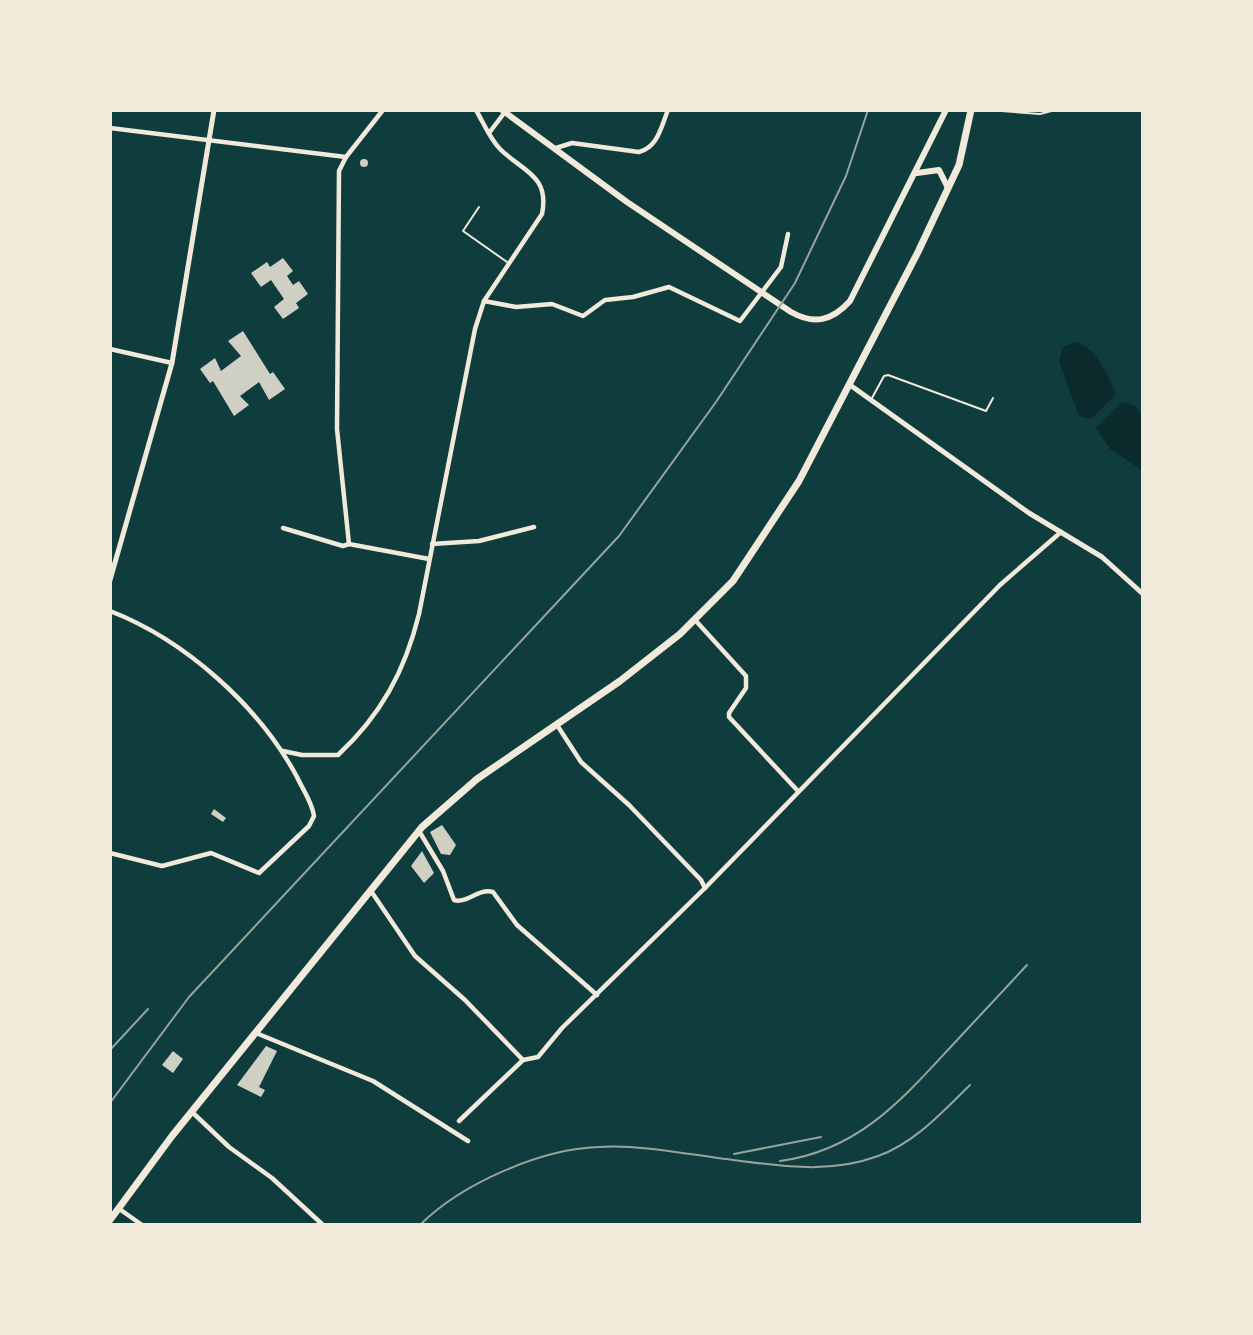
<svg xmlns="http://www.w3.org/2000/svg" width="1253" height="1335" font-family="'Source Serif 4',serif">
<rect width="100%" height="100%" fill="#0f3d3e"/>
<!-- water -->
<g fill="#0a2a2b">
<path d="M1077 342C1097 349 1108 375 1116 394L1091 419 1079 416 1059 361 1063 347Z"/>
<polygon points="1122,402 1134,405 1143,416 1143,471 1110,449 1096,428"/>
</g>
<!-- building -->
<g fill="#cfcfc3">
<circle cx="364" cy="163" r="4"/>
<polygon points="283,258 293,271 287,276 293,285 299,281 308,294 296,303 299,308 283,319 274,307 284,299 271,280 261,287 251,273 267,262 270,267"/>
<polygon points="243,331 270,374 273,372 285,389 269,400 259,382 240,396 249,405 234,416 213,381 210,383 200,369 215,358 221,371 241,356 228,341"/>
<polygon points="214,809 226,818 223,822 211,814"/>
<polygon points="442,825 456,845 450,855 441,854 430,832"/>
<polygon points="422,851 434,873 424,883 411,866"/>
<polygon points="266,1046 277,1051 259,1087 265,1090 261,1097 237,1085"/>
<polygon points="173,1051 183,1059 173,1073 162,1065"/>
</g>
<g fill="none" stroke-linecap="round" stroke-linejoin="round">
<!-- service -->
<g stroke="#f1e9da" stroke-width="2">
<polyline points="988,110 1040,114 1055,110"/>
<polyline points="479,207 463,231 507,262"/>
<polyline points="872,398 884,376 888,375 986,411 993,398"/>
</g>
<!-- minor -->
<g stroke="#f1e9da" stroke-width="4.5">
<polyline points="110,128 346,157"/>
<polyline points="489,133 505,112"/>
<path d="M556 148 572 143 639 152C658 147 661 127 668 110"/>
<polyline points="484,301 516,307 552,304 583,316 605,300 633,297 669,287 740,321 781,267 788,234"/>
<polyline points="110,349 172,363"/>
<polyline points="283,528 343,546 349,544 429,559"/>
<polyline points="349,544 337,429 339,171 346,157 383,110"/>
<polyline points="432,544 479,541 534,527"/>
<path d="M110 611C185 640 259 706 297 777 303 790 312 802 314 816L309 826 259 873 211 853 162 866 110 853"/>
<polyline points="696,621 746,676 746,688 729,713 729,717 797,790"/>
<polyline points="557,725 581,762 629,805 701,880 705,888"/>
<path d="M283 751 302 755H338C381 715 405 671 419 614L475 329 484 301 542 214C550 175 522 171 500 149 490 139 483 122 476 110"/>
<path d="M419 831 443 871 454 900C467 904 478 888 493 892L517 925 597 995"/>
<polyline points="371,891 415,956 465,1000 523,1060"/>
<polyline points="256,1033 373,1081 468,1141"/>
<polyline points="192,1112 229,1147 272,1178 323,1225"/>
<polyline points="459,1121 523,1060 538,1057 562,1028 705,888 1000,585 1061,532"/>
<polyline points="118,1208 142,1225"/>
</g>
<!-- tertiary -->
<g stroke="#f1e9da" stroke-width="5">
<polyline points="850,385 1029,513 1102,557 1143,594"/>
<polyline points="110,580 172,363 214,110"/>
</g>
<!-- secondary -->
<g stroke="#f1e9da" stroke-width="6">
<path d="M502 110 627 202 791 312C814 325 832 321 850 301L946 110"/>
<polyline points="917,173 939,170 948,188"/>
</g>
<!-- primary -->
<polyline stroke="#f1e9da" stroke-width="7" points="110,1220 172,1136 422,827 477,779 620,681 680,634 733,581 799,481 918,252 959,165 971,110"/>
<!-- rail -->
<g stroke="#97a49c" stroke-width="2">
<polyline points="110,1050 148,1009"/>
<polyline points="110,1103 189,997 619,536 716,402 795,283 846,176 868,110"/>
<polyline points="734,1154 821,1137"/>
<path d="M780 1161C855 1151 898 1104 946 1052 973 1023 1000 994 1027 965"/>
<path d="M420 1225C461 1184 540 1149 598 1147 645 1144 695 1156 741 1161 788 1167 833 1173 878 1156 915 1143 943 1111 970 1085"/>
</g>
</g>
<!-- border -->
<rect width="1253" height="1335" fill="none" stroke="#f1e9da" stroke-width="224"/>
</svg>
